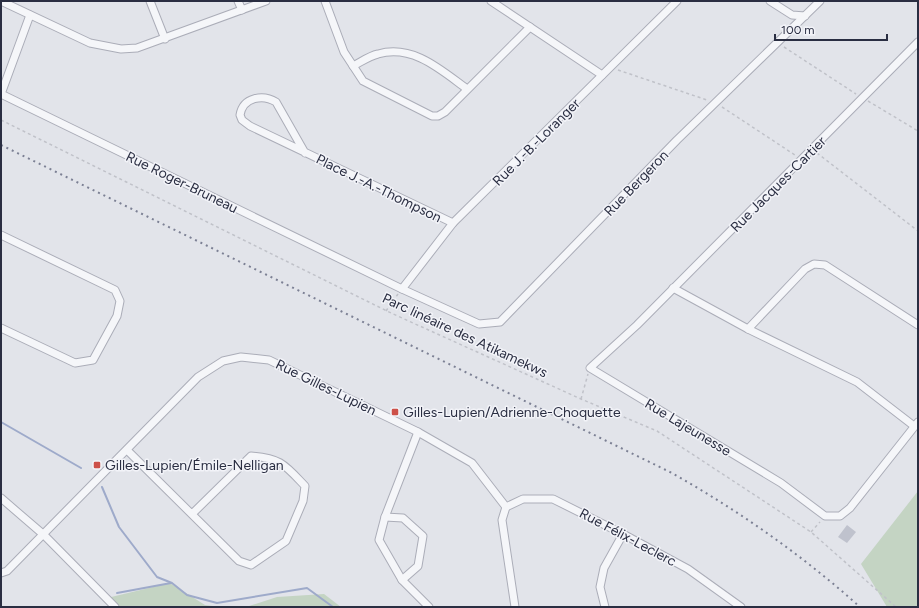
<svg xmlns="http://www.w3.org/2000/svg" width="919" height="608" font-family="Figtree,sans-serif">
<rect width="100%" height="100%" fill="#e2e4ea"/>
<!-- green -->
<g fill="#c4d4c3">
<polygon points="918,491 918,607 887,607 861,564"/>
<polygon points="170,583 205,605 221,607 116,607 107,598"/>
<polygon points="324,594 341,607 246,607 277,597"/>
</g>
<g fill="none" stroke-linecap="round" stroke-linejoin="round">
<!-- stream -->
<g stroke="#9eaaca" stroke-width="2">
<polyline points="1,422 81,468"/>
<polyline points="102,487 119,527 157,577 172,583 187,595 217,603 307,588 333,607"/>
<polyline points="117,593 171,583"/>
</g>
</g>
<!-- building -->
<polygon fill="#bfc2cd" points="847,525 856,532 847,543 838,537"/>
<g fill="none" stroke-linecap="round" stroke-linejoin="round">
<defs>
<g id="minor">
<polyline points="1,1 90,43 121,49 137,48 266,1"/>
<polyline points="150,1 165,39"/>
<polyline points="238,1 242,10"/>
<polyline points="325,1 344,52 363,81 432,116 438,116 445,112 530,27"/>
<polyline points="491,1 602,75"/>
<polyline points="770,1 792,15 805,16"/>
<polyline points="30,15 1,94 402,289 479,324 500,322 677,140 820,1"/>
<polyline points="918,42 637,325 590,368 781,483 825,516 840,516 850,508 918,422"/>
<path d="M353 66C361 62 369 56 378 54 413 44 441 70 467 89"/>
<path d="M305 153 276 102C263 94 243 97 240 115L242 120 250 126 453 223"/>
<polyline points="1,235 115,290 120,301 117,316 93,360 75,363 1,328"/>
<polyline points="673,288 748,329 857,382 914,426"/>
<polyline points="402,289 453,223 677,1"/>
<polyline points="748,329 805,269 814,264 825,265 918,325"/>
<polyline points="418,432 385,517 379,540 402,580 429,607"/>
<path d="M127 450 239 561 251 565 286 541 303 501 305 486C285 465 281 458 251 456L192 514"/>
<polyline points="1,498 44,535 115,607"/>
<polyline points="506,507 523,499 553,499 623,534 688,569 741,607"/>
<polyline points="506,507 502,520 515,607"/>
<polyline points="385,517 403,518 423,536 418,566 402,580"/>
<polyline points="1,573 7,571 198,377 223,361 241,357 269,360 418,432 472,463 506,507"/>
<polyline points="605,607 600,587 604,568 623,534"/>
</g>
</defs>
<!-- minor casing -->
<use href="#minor" stroke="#abadb8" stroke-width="9"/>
<!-- path -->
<g stroke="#c0c2c9" stroke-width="1.5" stroke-dasharray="3 3" stroke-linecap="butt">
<polyline points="784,47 856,94"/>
<polyline points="618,70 707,100"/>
<polyline points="868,101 918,131"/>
<polyline points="722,107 795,155"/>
<polyline points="1,120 391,313 581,399 657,431 811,532 896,607"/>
<polyline points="817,153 918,231"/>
<polyline points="386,311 398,294"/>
<polyline points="581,399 588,374"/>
<polyline points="811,532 820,522"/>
</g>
<!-- minor -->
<use href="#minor" stroke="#f5f6f9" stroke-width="7"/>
<!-- rail -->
<path stroke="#7c8094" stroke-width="2" stroke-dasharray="2 4" stroke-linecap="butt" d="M1 145 672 473C739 511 802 555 860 607"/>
</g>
<!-- markers -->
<g fill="#cd5149" stroke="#f2f3f8" stroke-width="1.5">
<rect x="391" y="408" width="8" height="8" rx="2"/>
<rect x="93" y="461" width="8" height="8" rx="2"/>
</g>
<g text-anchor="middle" stroke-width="3" stroke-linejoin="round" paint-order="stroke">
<!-- street labels -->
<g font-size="14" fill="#2a2e42" stroke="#f2f3f8">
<text transform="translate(536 142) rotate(-45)" y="5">Rue J.-B.-Loranger</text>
<text transform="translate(182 182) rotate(26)" y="5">Rue Roger-Bruneau</text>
<text transform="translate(636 183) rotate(-46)" y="5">Rue Bergeron</text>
<text transform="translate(778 184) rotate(-45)" y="5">Rue Jacques-Cartier</text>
<text transform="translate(379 188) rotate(26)" y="5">Place J.-A.-Thompson</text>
<text transform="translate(465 335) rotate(25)" y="5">Parc linéaire des Atikamekws</text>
<text transform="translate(326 387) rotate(26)" y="5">Rue Gilles-Lupien</text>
<text transform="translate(688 427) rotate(31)" y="5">Rue Lajeunesse</text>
<text transform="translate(628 537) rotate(28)" y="5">Rue Félix-Leclerc</text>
</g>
<!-- poi labels -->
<g font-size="14" fill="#2a2e42" stroke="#f2f3f8" text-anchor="start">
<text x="403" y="417">Gilles-Lupien/Adrienne-Choquette</text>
<text x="105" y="470">Gilles-Lupien/Émile-Nelligan</text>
</g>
</g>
<!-- border -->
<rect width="919" height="608" fill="none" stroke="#2a2e42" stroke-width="4"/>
<!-- scale -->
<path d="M775 34v6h112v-6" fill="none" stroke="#2a2e42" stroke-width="2"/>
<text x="781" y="34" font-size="12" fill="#2a2e42" stroke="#f2f3f8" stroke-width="3" paint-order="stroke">100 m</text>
</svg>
